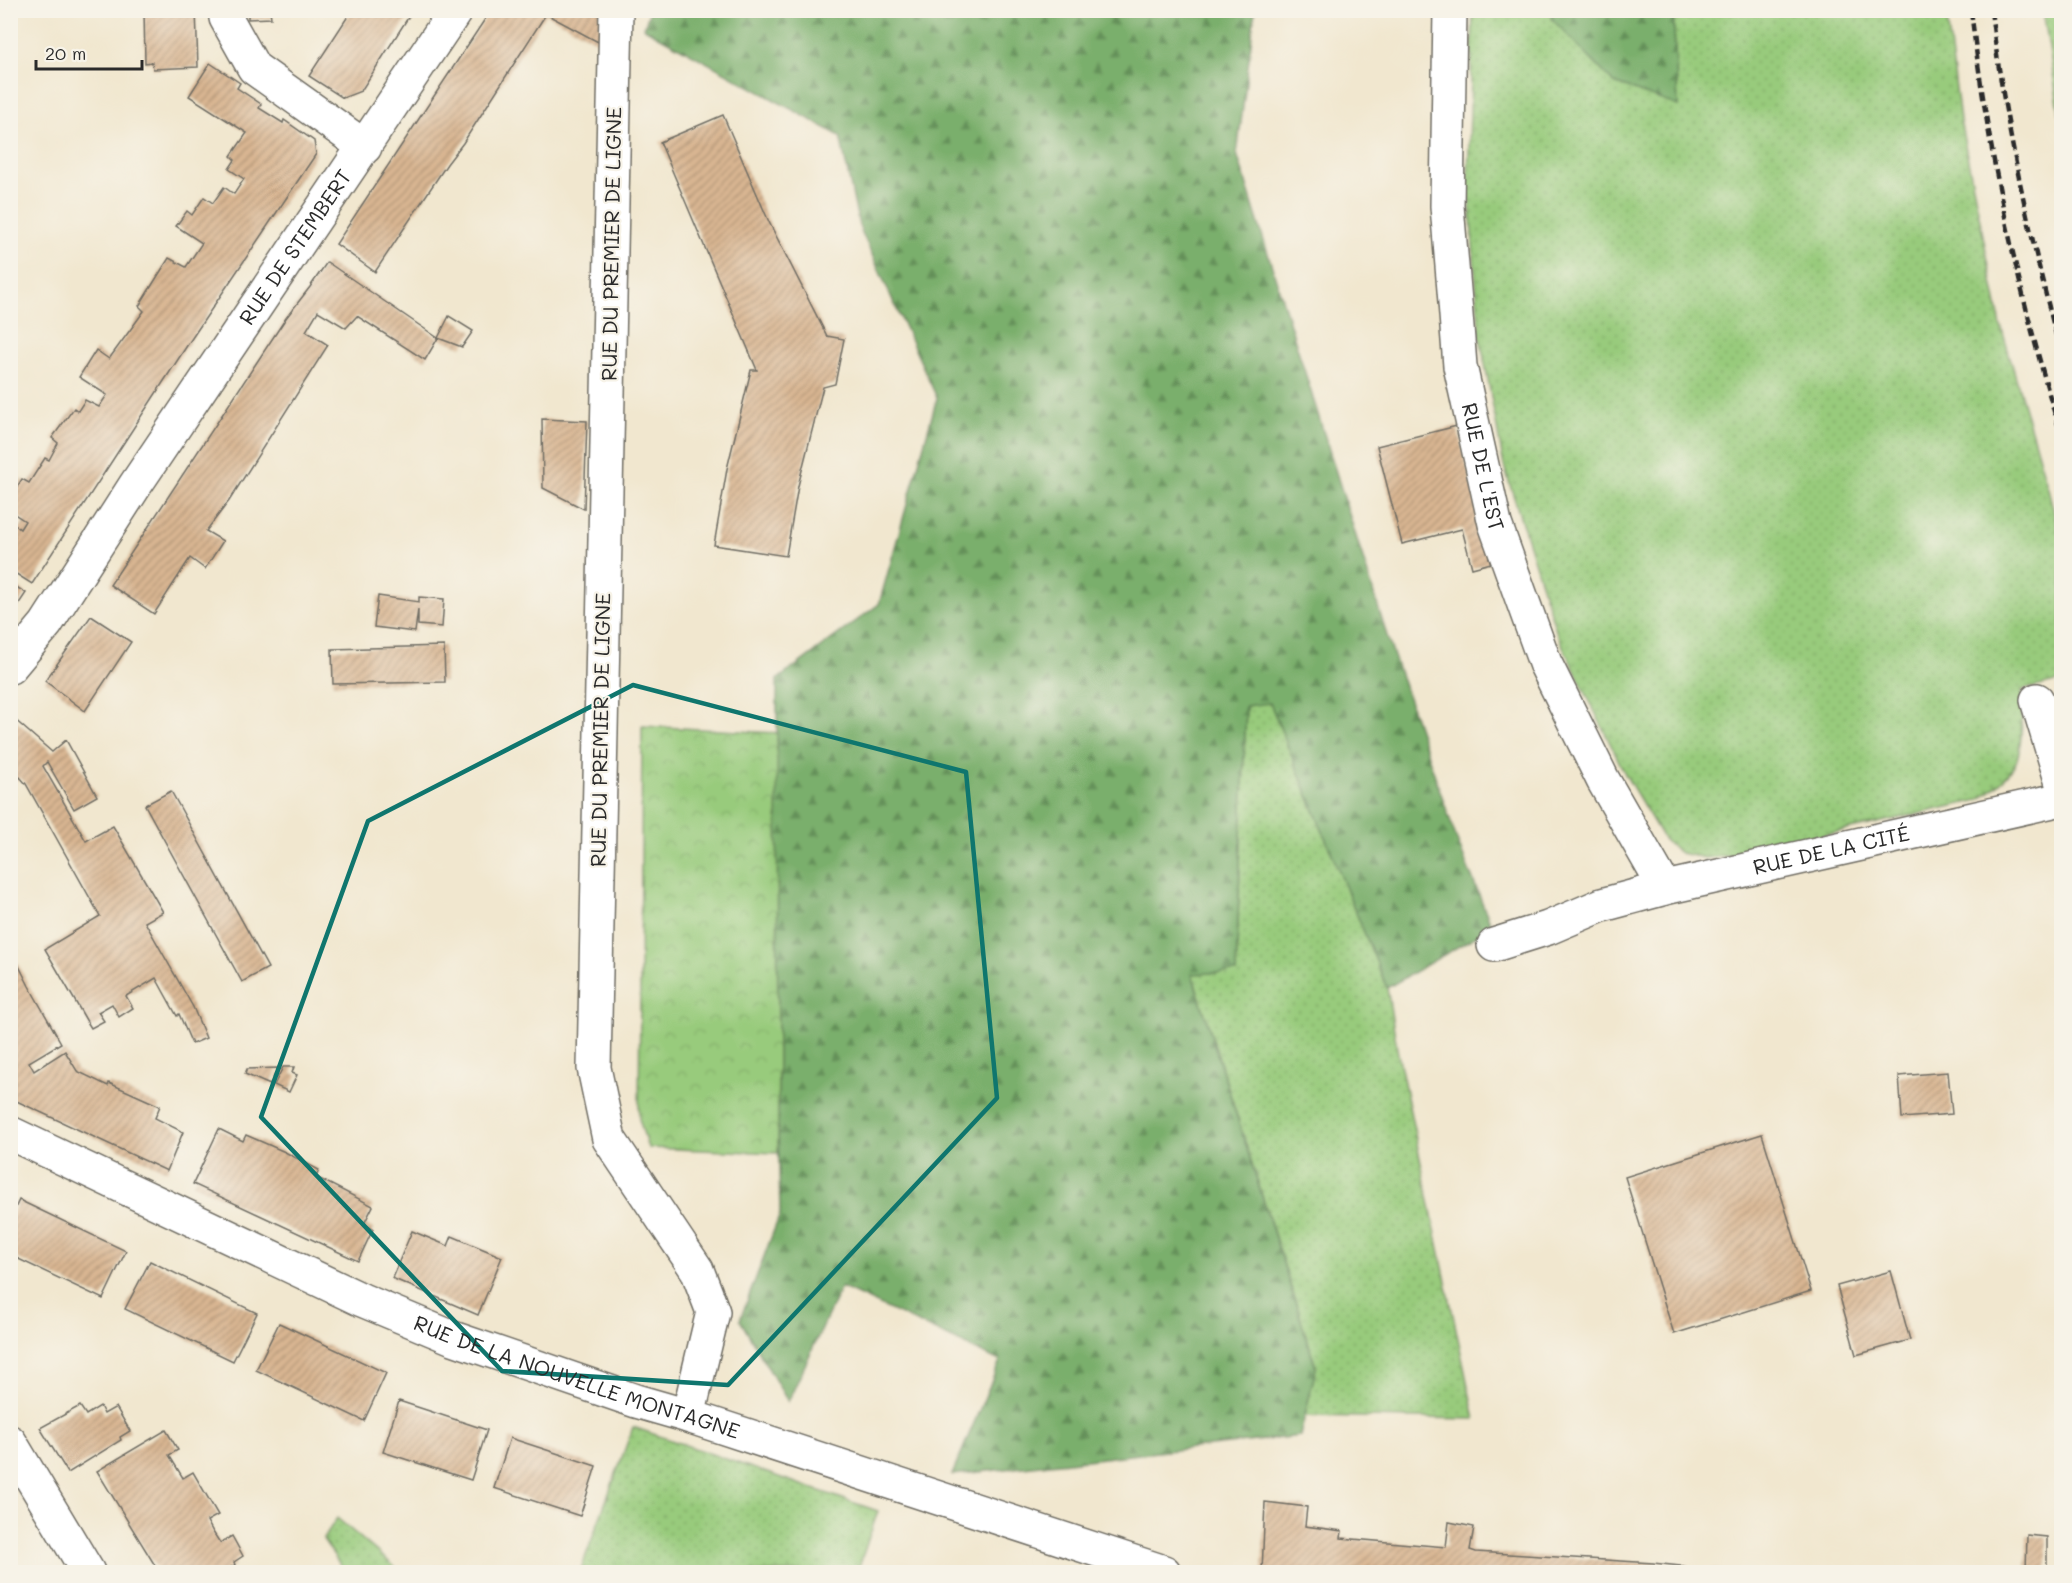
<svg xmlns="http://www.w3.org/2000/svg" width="2072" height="1583" font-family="Mali,sans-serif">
<defs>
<pattern id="grass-dots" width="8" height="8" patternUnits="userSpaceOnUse" patternTransform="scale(1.5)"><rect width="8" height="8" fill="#98cb7c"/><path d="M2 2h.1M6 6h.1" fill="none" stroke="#83ae6b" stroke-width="1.8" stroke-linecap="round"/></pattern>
<pattern id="forest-firs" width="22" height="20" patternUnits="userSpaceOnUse" patternTransform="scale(1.5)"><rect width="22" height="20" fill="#7aaf6c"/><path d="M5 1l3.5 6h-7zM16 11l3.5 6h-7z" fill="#648f59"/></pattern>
<pattern id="park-crowns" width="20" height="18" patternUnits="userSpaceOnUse" patternTransform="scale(1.5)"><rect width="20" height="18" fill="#98cb7c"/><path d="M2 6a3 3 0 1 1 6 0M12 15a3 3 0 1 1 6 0" fill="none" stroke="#83ae6b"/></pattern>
<pattern id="building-hatch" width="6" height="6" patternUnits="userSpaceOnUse" patternTransform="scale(1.5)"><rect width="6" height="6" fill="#d9b692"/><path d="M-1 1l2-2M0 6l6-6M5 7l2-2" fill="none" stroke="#b09477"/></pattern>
</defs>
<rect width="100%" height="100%" fill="#f7f3e8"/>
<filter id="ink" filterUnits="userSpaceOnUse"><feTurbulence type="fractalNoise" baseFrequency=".0167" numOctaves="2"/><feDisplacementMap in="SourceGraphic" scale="12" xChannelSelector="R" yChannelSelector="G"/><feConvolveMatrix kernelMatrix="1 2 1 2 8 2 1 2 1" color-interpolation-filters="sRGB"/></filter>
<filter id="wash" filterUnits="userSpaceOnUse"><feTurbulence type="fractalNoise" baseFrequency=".008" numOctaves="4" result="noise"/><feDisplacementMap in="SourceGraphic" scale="24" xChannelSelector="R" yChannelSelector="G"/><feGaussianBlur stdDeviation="1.35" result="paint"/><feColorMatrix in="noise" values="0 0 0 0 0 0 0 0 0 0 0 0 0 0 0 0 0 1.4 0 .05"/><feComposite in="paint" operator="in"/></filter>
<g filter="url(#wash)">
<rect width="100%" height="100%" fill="#f1e7cf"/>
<!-- grass -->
<g fill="url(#grass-dots)" stroke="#627b54" stroke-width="1.5">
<path d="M1473 11H1552V19L1678 106 1673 11H1946L1960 120 2001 326 2049 492 2062 546 2061 681 2022 690C2022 708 2023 749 2015 764 2007 779 1992 790 1979 800L1735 855 1705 858 1680 853 1664 840 1626 776 1557 634 1504 466 1480 337 1468 179Z"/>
<polygon points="2043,11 2061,11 2061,123"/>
<polygon points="1270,702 1387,988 1398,1054 1475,1419 1305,1416 1316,1367 1192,973 1236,972 1246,706"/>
<polygon points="633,1427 878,1511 857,1572 580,1572"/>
<polygon points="337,1518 401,1572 345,1572 323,1539"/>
</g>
<!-- forest -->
<g fill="url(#forest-firs)" stroke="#526d4c" stroke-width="1.5">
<polygon points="650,10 1255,11 1237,154 1388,639 1458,843 1492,927 1387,988 1270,703 1246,706 1236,972 1192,974 1316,1368 1300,1436 952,1475 1000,1361 841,1287 788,1402 740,1320 780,1214 778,1120 777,680 879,604 937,398 859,226 840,136 644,28"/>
<polygon points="1552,11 1673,11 1678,106 1614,83 1552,19"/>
</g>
<!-- park -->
<polygon fill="url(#park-crowns)" stroke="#627b54" stroke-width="1.5" points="642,726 777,733 778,1153 648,1148 639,1119"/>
<g id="blocks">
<!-- building -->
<g fill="url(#building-hatch)">
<polygon points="144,10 196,10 198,67 153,69 152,62 145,63"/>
<polygon points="248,10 270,10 271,18 248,19"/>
<polygon points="352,10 413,10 361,91 343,98 309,76"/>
<polygon points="491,10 601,10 600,43 546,14 463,143 447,164 375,272 336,244"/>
<polygon points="210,63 240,83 237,88 261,104 259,108 283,123 284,120 314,141 316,154 190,341 32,584 10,570 10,543 15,537 10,534 10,530 14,524 20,529 25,521 10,511 10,498 22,479 29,483 45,458 49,460 58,443 52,438 74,408 78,411 85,400 99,407 107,395 79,377 96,350 109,359 144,311 139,306 169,258 186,267 202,243 176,226 187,211 192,215 204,197 213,203 224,187 234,194 244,179 229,169 235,160 231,156 247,133 189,96"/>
<polygon points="723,115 769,222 827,336 844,339 835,384 823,387 798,486 786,556 714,545 727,469 751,370 757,370 660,142"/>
<polygon points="327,262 438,338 449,316 473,331 462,347 438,338 425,360 357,316 346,328 318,311 306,331 328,345 229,501 206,531 223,541 205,569 190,558 154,614 110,585 286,318 310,287"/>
<polygon points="542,419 587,421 584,509 543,488"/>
<polygon points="1457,426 1491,563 1472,568 1462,529 1402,544 1377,446"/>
<polygon points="10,583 26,593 10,617"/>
<polygon points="378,596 419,602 419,597 444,599 442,627 418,625 418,609 415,632 374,627"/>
<polygon points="91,616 131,642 85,711 45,681"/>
<polygon points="444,646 445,682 333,684 332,649"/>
<polygon points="13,718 52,752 66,740 97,796 74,809 47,762 43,766 86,841 113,826 163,912 145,922 193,1007 206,1038 192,1044 179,1014 177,1016 156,978 126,996 133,1008 119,1017 112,1004 98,1012 104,1021 91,1028 86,1020 45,949 100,916 26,784 20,777 10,787 10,721"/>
<polygon points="171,791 268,968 242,982 145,805"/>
<polygon points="10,948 29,986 61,1043 29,1062 34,1071 65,1051 77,1071 108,1086 109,1083 160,1106 155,1118 183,1132 167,1171 10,1098"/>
<polygon points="283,1067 294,1067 292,1073 297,1075 289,1092 274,1085"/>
<polygon points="278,1068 270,1085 245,1074 247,1069"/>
<polygon points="1948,1072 1952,1114 1902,1118 1899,1076"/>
<polygon points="219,1129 243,1141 246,1135 285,1152 319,1170 316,1177 373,1206 364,1224 373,1229 358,1261 193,1184"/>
<polygon points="1762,1134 1811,1291 1674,1334 1625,1177"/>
<polygon points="19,1200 126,1251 103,1299 10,1255 10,1219"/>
<polygon points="412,1231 448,1246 452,1236 502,1257 478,1315 392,1278"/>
<polygon points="150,1261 257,1313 233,1361 125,1309"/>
<polygon points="1891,1271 1910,1340 1856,1355 1837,1286"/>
<polygon points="279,1323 386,1373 364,1421 256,1370"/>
<polygon points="399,1401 487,1430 471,1480 383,1452"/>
<polygon points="80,1406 86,1415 100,1406 104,1414 116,1407 130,1431 120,1437 121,1440 68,1473 40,1428"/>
<polygon points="166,1430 178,1450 169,1455 183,1478 193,1472 218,1515 207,1521 213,1532 220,1543 232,1536 243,1556 234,1562 235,1565 223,1572 159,1572 97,1471"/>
<polygon points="510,1438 596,1466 580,1516 494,1488"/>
<polygon points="1265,1502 1307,1507 1305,1526 1342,1531 1341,1538 1446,1547 1449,1522 1474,1527 1470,1550 1476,1552 1653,1563 1726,1571 1726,1572 1262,1572"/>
<polygon points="2027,1535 2047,1537 2047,1569 2061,1570 2061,1572 2026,1572"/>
</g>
</g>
</g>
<g filter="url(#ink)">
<use href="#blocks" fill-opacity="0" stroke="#706d64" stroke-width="1.5"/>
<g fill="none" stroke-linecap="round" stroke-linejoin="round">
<defs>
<g id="minor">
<polyline points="225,10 226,18 254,68 365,147"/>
<polyline points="616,10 594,1068 609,1139 697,1270 713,1312 688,1416"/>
<path id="s1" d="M1450 10 1447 206 1455 302 1460 366 1495 524 1545 663 1603 780 1665 888"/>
<path id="s2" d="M10 667 46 624 136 484 456 10"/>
<polyline points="2037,700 2062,783"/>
<path id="s3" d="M1494 945 1548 928 1602 905 1665 888 2062 799"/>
<path id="s4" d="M10 1133 362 1300 453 1338 636 1401 688 1416 1164 1572"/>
<polyline points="10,1442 88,1572"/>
</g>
</defs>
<!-- minor casing -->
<use href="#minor" stroke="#706d64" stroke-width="36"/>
<!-- minor -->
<use href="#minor" stroke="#fff" stroke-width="33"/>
<!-- rail -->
<g stroke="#2b2b2b" stroke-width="4.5" stroke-dasharray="9 4.5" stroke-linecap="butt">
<path d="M1971 10C1988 155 2020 299 2062 438"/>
<path d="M1991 10C2005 128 2032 243 2062 358"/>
</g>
</g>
</g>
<!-- marked area -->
<path fill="none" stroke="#0f766e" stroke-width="4.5" stroke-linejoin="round" d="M633 685 966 772 997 1098 728 1385 502 1371 261 1117 368 821Z"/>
<g text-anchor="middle" stroke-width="4.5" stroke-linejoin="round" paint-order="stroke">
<!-- street labels -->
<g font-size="21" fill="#2b2b2b" stroke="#f7f3e8">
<text transform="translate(612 244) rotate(-89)" y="7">RUE DU PREMIER DE LIGNE</text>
<text dy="7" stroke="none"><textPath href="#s2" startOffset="508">RUE DE STEMBERT</textPath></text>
<text dy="7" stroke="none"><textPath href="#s1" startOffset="460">RUE DE L'EST</textPath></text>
<text transform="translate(601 730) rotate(-89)" y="7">RUE DU PREMIER DE LIGNE</text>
<text dy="7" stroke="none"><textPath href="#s3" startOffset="351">RUE DE LA CITÉ</textPath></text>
<text dy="7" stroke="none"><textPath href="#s4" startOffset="618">RUE DE LA NOUVELLE MONTAGNE</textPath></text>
</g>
</g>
<!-- margin -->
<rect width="2072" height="1583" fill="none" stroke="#f7f3e8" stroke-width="36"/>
<!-- scale -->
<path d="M36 60v9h106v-9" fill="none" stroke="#2b2b2b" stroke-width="3"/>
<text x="45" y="60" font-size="18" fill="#2b2b2b" stroke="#f7f3e8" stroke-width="4.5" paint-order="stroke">20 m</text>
</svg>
